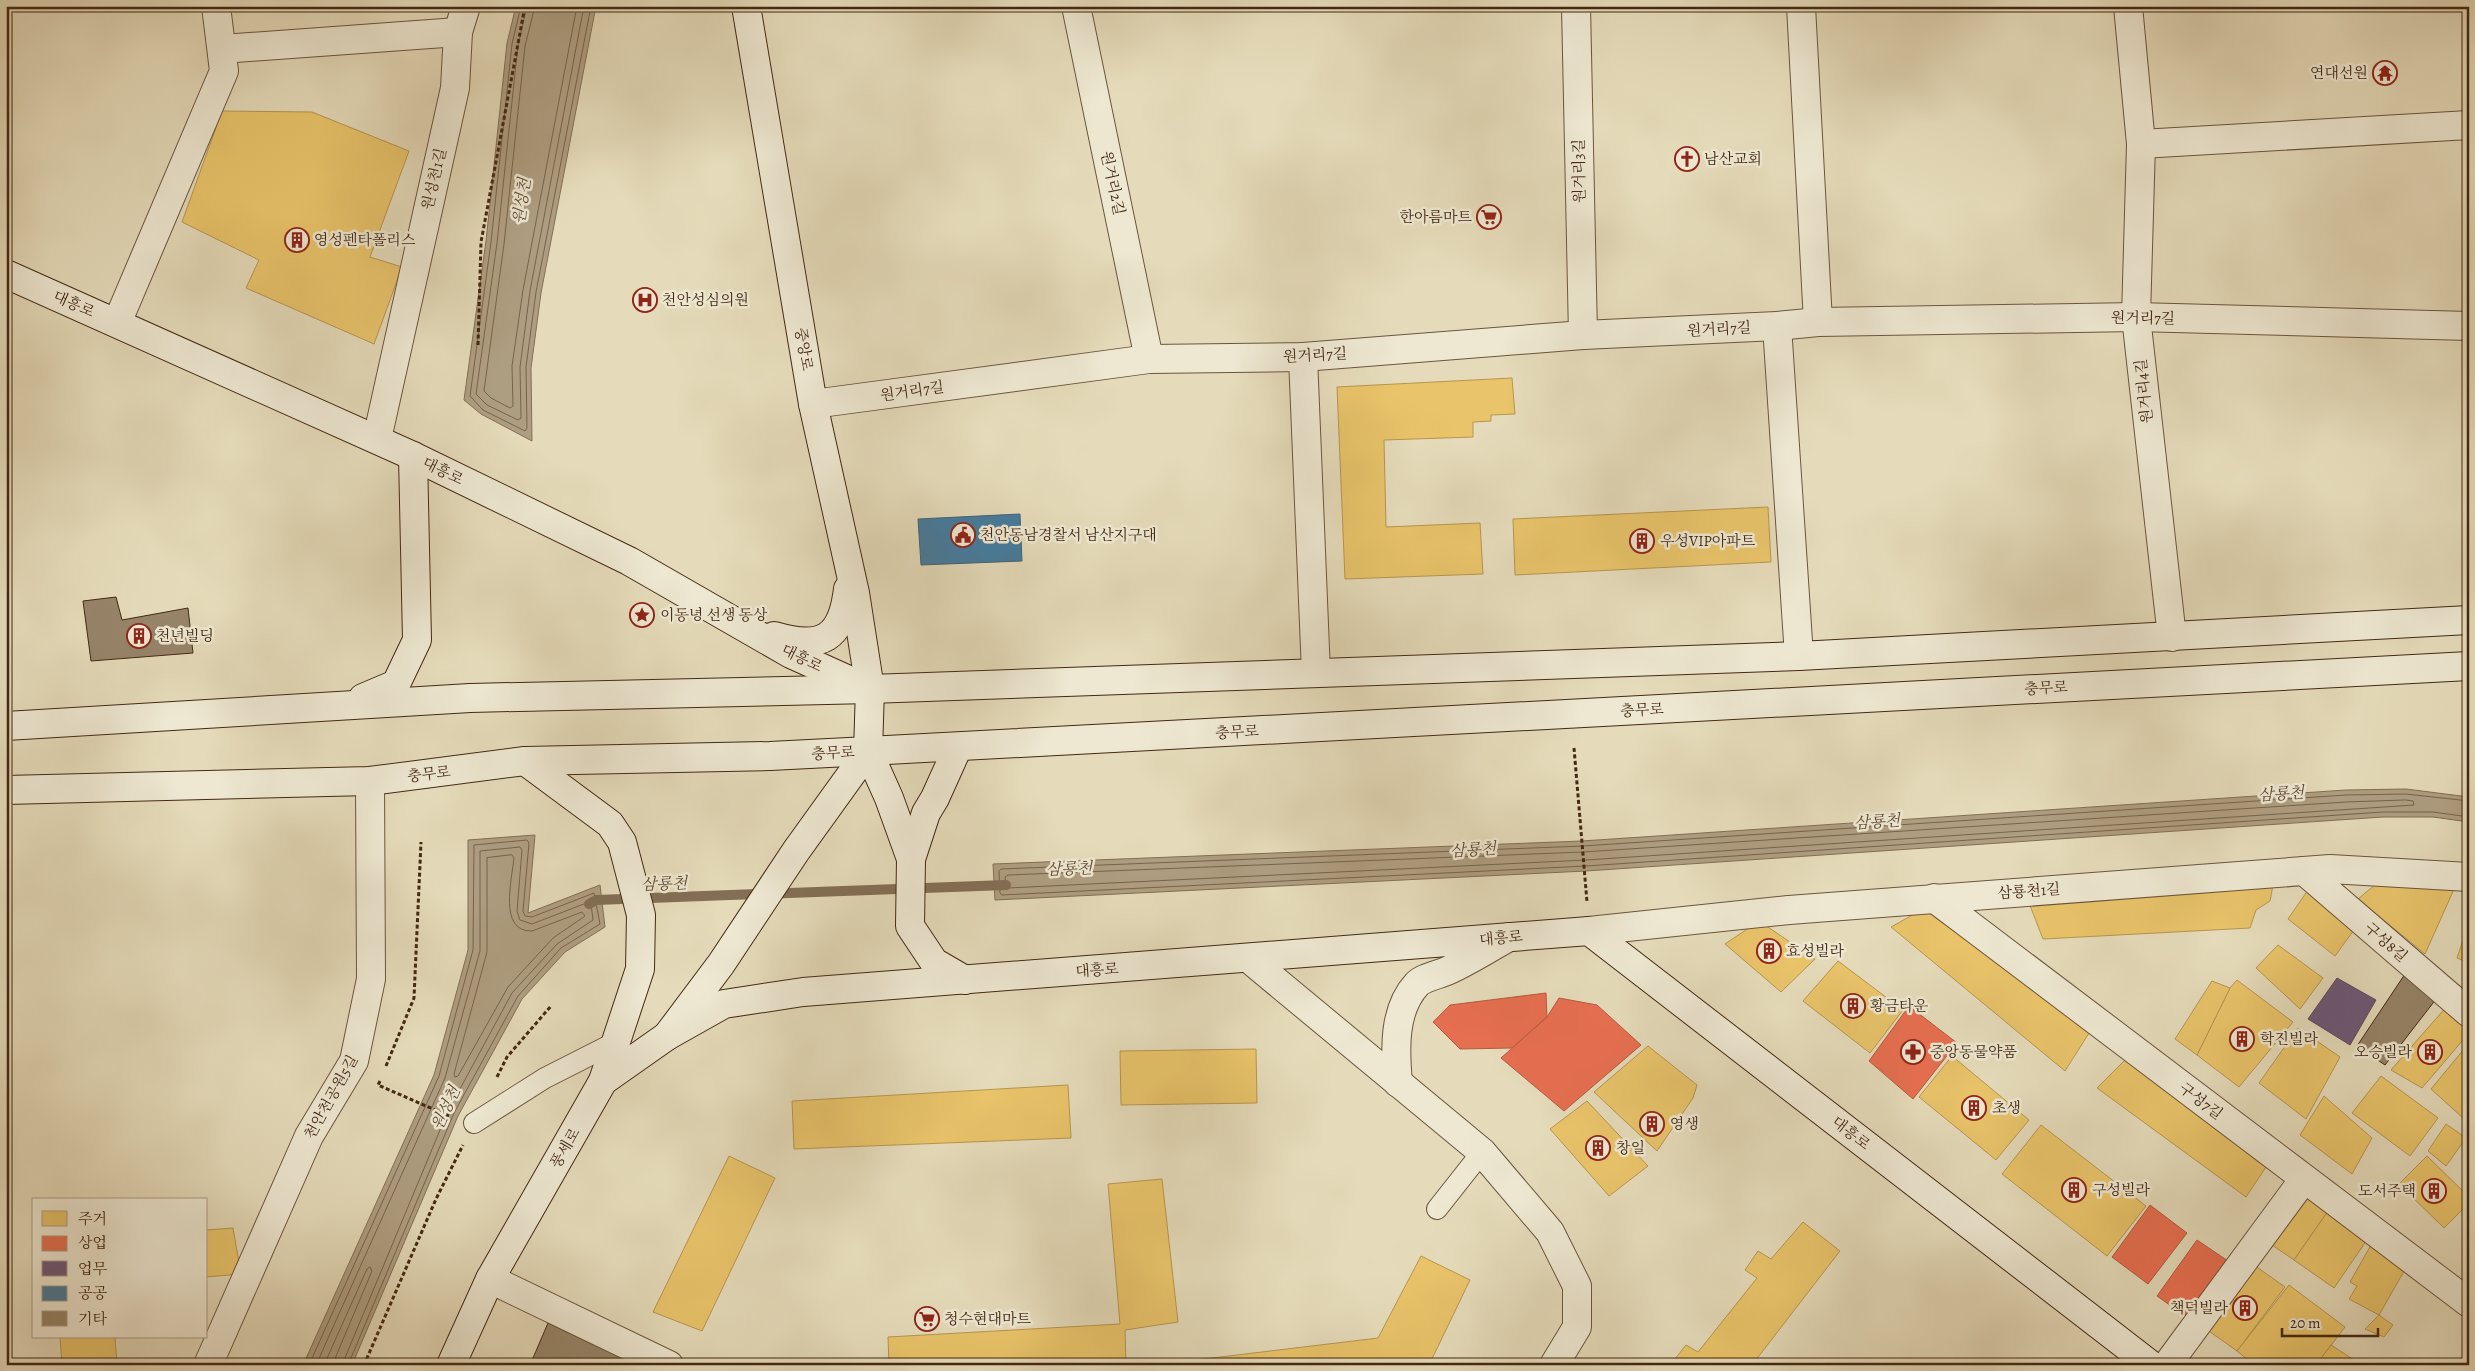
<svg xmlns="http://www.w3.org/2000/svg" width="2475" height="1371" font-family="Alegreya,'Noto Serif KR',serif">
<rect width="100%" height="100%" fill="#e5dbba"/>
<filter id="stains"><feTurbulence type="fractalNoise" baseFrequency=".004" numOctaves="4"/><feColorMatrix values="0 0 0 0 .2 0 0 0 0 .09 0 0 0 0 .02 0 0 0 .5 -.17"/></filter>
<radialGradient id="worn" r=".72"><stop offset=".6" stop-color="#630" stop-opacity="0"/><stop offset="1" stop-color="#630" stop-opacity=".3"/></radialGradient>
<!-- water -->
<g fill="#ae9e81" stroke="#836f55">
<polygon points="516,6 596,6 541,293 531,368 532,441 481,414 464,400 486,241 507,43"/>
<polygon points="2406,789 2469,797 2469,822 2433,817 2383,817 1586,871 995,900 993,864 1582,841 2346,790"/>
<polygon points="535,835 528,913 600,885 605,927 565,952 522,999 458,1116 352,1365 303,1365 434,1075 468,950 468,840"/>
</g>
<!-- homes -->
<g fill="#e9c46a" stroke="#b79550">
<polygon points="222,111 312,112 409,151 370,257 402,267 374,344 246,288 259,260 182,222"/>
<polygon points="1512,378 1515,414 1491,415 1491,421 1473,422 1473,437 1384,440 1386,527 1480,523 1483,574 1345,579 1337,387"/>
<polygon points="1768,507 1771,562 1515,575 1513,519"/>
<polygon points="2376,884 2455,887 2425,954 2358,899"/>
<polygon points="2273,885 2270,901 2256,910 2250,928 2043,939 2029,903"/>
<polygon points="2310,887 2357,926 2335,956 2288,919"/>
<polygon points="1923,909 2091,1030 2065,1071 1891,927"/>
<polygon points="1759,921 1815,959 1781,992 1725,944"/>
<polygon points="2469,923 2469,963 2457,958"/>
<polygon points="2278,945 2323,978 2300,1009 2256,968"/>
<polygon points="1838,961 1903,1010 1870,1053 1803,1001"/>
<polygon points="2237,980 2293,1022 2239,1087 2197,1055 2230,988"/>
<polygon points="2212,981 2230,988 2197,1055 2175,1039"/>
<polygon points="2448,1005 2469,1023 2469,1033 2422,1088 2391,1070"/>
<polygon points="2298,1028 2340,1057 2306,1119 2259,1083"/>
<polygon points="2469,1043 2469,1109 2463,1118 2431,1089"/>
<polygon points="1648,1046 1697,1085 1693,1098 1657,1151 1594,1092"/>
<polygon points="1256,1049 1257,1103 1121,1105 1120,1051"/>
<polygon points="1952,1056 2029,1120 1996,1160 1919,1097"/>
<polygon points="2126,1059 2270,1161 2246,1197 2097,1088"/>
<polygon points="2381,1076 2438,1118 2410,1156 2352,1113"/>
<polygon points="1068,1085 1071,1138 794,1149 792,1101"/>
<polygon points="2324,1096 2372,1138 2352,1174 2300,1135"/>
<polygon points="1587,1101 1648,1166 1609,1196 1550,1129"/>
<polygon points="2469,1120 2469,1133 2463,1126"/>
<polygon points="2446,1124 2466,1138 2446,1166 2428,1151"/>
<polygon points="2041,1125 2146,1206 2107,1256 2002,1174"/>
<polygon points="729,1156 775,1178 702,1331 653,1312"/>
<polygon points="2427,1156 2469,1197 2469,1203 2444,1228 2399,1184"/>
<polygon points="1162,1179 1178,1322 1125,1330 1126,1365 889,1365 888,1337 1120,1324 1108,1184"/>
<polygon points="2302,1194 2328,1211 2294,1260 2269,1243"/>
<polygon points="2328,1211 2369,1237 2334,1288 2294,1260"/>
<polygon points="1803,1222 1840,1251 1752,1365 1671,1364 1686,1345 1698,1352 1757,1278 1745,1270 1758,1251 1771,1259"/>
<polygon points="233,1228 241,1274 206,1277 206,1230"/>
<polygon points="2371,1245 2407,1266 2379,1315 2349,1299 2357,1286 2350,1282"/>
<polygon points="1421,1256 1470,1280 1429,1365 1179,1365 1179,1362 1378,1338"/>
<polygon points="2254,1265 2285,1287 2237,1351 2206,1329"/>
<polygon points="2289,1285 2345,1327 2316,1365 2254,1365 2237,1351"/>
<polygon points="2379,1315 2393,1325 2384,1337 2365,1329"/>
<polygon points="60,1337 115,1337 117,1365 62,1365"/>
<polygon points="2331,1345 2354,1360 2351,1365 2316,1365"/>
</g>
<!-- shops -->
<g fill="#e76f51" stroke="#b65a3e">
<polygon points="1546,993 1547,1017 1512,1048 1460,1049 1433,1022 1450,1005"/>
<polygon points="1559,998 1597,1005 1641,1045 1564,1111 1501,1058 1547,1017"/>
<polygon points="1909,1006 1957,1043 1913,1099 1869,1061"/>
<polygon points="2150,1205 2187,1233 2148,1284 2112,1257"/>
<polygon points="2197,1240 2228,1261 2188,1318 2157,1296"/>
</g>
<!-- offices -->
<polygon fill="#6d597a" stroke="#604a5b" points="2337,978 2376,1000 2350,1045 2308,1019"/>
<!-- public -->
<polygon fill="#457b9d" stroke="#446274" points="1020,514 1022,561 921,565 918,519"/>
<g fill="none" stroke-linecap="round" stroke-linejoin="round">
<!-- shore -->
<g stroke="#78634a" stroke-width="1">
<polyline points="521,6 512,44 491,242 470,396 483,410 525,431 527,428 526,367 536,292 591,6"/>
<polyline points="527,6 518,45 497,243 476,394 487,405 518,420 521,418 520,367 530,291 584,6"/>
<polyline points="535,6 525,46 504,244 484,391 491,398 510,408 513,406 512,366 523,290 577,6"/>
<polygon points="2406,800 2413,801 2414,805 1586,860 1008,888 1006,886 1005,877 1008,875 1583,852 2346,802"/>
<polyline points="2469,801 2406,794 2346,795 1583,846 1001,869 999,871 1000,893 1002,895 1586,866 2383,812 2433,812 2469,817"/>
<path d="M512 855 514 858C512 879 498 932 532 931L582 912 585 916 553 938 508 987 458 1076 455 1077 454 1074 487 952V858Z"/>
<polyline points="309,1365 439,1076 473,950 474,845 527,840 529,843 523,911 525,916 532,917 594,893 600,924 561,948 518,996 454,1113 348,1365"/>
<polyline points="316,1365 445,1078 480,951 480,851 520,847 522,850 517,911 520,920 532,924 589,902 591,904 593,920 557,944 512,993 448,1111 342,1365"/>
<polyline points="324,1365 367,1269 370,1267 372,1271 336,1356 334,1365"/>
</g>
<!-- stream -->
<polyline stroke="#836f55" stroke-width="10" points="589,904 596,900 1006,885"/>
</g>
<!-- building -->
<g fill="#97856a" stroke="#432813">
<polygon points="116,597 122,620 188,608 193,653 91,661 83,601"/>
<polygon points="2407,971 2440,994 2385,1065 2357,1046"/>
<polygon points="548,1323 637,1365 530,1365"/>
</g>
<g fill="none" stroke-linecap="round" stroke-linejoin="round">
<defs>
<g id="lane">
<polyline points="474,1123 545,1078 616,1042"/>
<polyline points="1437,1209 1482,1152"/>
</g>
<g id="street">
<polyline points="1076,6 1149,359"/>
<polyline points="1576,6 1583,335"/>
<polyline points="1801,6 1818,322"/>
<polyline points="2128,6 2141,144 2136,317 2172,637"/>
<polyline points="222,49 458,32"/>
<polyline points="2141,144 2469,125"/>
<polyline points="117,323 224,71 216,6"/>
<polyline points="1777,326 1799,656"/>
<polyline points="1303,357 1316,673"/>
<polyline points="813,404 1149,359 1303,357 1583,335 1777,326 1818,322 2136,317 2469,326"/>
<polyline points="377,439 455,88 458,32 466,6"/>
<polyline points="2304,871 2469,1013"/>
<polyline points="1934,898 2469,1303"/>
<polyline points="1589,931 1789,910 2330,869 2469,877"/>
<polyline points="1248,958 1482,1152 1550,1232 1577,1286 1577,1327 1554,1365"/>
<path d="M1398 1083C1395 1050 1393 1010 1417 984 1424 977 1439 975 1449 970 1469 961 1489 948 1509 937"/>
<polyline points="490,1279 669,1365"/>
<polyline points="208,1365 309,1136 354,1061 371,979 370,781"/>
<polyline points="2167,1365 2304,1179"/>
</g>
<g id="secondary">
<polyline points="6,274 413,456 629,561 791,654 864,687"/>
<path d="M774 636C822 650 842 639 848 589"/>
<polyline points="363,698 396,684 417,640 413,456"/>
<polyline points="6,726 470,698 870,689 1799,656 2469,620"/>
<polyline points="868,751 889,798 911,859 910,926 934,962 965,980"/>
<polyline points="525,761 610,824 622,842 641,915 640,969 603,1081"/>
<polyline points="6,790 370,781 525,761 770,756 868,751 2469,666"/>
<polyline points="911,859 926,813 935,798 958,747"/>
<polyline points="667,1036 724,1004 803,992 1589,931 2151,1365"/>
<polyline points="451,1365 490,1279 603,1081 667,1036 721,964 796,851 868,751 870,689 855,593 813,404 746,6"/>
</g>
</defs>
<!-- lane casing -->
<use href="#lane" stroke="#6c553d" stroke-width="22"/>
<!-- street casing -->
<use href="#street" stroke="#6c553d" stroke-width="30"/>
<!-- secondary casing -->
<use href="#secondary" stroke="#432813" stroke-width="30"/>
<!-- path -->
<g stroke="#432813" stroke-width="3" stroke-dasharray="4 2.5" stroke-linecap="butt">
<polyline points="478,345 481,242 525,6"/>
<polyline points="1574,748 1587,902"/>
<polyline points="386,1066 414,998 421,842"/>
<polyline points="497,1077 507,1057 551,1006"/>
<polyline points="380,1081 378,1085 449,1116"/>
<polyline points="364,1365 436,1199 463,1145"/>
</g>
<!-- lane -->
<use href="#lane" stroke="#eee8d2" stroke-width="20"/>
<!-- street -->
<use href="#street" stroke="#eee8d2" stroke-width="28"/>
<!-- secondary -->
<use href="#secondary" stroke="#eee8d2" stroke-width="28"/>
</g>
<!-- icons -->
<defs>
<symbol id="temple-ring" viewBox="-11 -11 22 22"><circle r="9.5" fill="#eee8d2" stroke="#8f2418" stroke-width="1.5"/><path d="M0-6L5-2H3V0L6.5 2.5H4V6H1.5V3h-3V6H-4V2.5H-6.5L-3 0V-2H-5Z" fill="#8f2418"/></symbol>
<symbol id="church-ring" viewBox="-11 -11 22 22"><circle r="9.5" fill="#eee8d2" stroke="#8f2418" stroke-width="1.5"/><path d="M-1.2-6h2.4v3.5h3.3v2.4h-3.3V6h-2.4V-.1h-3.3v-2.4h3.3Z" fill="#8f2418"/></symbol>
<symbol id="supermarket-ring" viewBox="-11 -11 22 22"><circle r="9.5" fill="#eee8d2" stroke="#8f2418" stroke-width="1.5"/><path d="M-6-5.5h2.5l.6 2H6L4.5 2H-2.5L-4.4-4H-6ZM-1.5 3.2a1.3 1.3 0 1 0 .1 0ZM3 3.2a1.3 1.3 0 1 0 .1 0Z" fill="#8f2418"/></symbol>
<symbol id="building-ring" viewBox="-11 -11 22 22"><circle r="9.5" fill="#eee8d2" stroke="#8f2418" stroke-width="1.5"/><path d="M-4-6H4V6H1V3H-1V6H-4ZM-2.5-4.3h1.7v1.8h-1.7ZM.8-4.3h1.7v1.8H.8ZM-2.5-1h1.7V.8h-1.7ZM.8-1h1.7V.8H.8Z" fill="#8f2418"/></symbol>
<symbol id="hospital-ring" viewBox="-11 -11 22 22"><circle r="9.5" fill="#eee8d2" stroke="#8f2418" stroke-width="1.5"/><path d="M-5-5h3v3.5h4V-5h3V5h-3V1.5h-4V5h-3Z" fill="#8f2418"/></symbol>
<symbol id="civic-ring" viewBox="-11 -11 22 22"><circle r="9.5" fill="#eee8d2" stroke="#8f2418" stroke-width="1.5"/><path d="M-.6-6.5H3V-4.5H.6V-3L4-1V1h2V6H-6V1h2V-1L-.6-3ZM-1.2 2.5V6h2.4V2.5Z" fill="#8f2418"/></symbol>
<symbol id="sight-ring" viewBox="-11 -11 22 22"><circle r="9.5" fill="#eee8d2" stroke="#8f2418" stroke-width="1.5"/><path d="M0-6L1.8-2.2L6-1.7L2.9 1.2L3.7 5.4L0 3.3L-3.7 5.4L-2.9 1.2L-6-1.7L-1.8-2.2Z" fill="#8f2418"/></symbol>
<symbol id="pharmacy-ring" viewBox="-11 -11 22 22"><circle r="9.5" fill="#eee8d2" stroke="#8f2418" stroke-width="1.5"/><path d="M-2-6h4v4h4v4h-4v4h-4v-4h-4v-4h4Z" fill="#8f2418"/></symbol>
</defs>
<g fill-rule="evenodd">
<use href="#temple-ring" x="2371" y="59" width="28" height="28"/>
<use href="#church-ring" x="1673" y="145" width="28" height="28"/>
<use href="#supermarket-ring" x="1475" y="203" width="28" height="28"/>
<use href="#building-ring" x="283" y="226" width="28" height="28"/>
<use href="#hospital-ring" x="631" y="286" width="28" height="28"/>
<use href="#civic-ring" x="949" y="521" width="28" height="28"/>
<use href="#building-ring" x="1628" y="527" width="28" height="28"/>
<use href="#sight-ring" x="628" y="601" width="28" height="28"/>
<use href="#building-ring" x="125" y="622" width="28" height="28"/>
<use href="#building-ring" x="1755" y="937" width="28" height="28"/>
<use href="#building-ring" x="1839" y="992" width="28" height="28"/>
<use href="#building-ring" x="2228" y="1025" width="28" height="28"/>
<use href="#pharmacy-ring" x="1899" y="1038" width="28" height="28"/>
<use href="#building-ring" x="2416" y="1038" width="28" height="28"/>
<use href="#building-ring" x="1960" y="1094" width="28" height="28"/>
<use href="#building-ring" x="1638" y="1110" width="28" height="28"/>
<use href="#building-ring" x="1584" y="1134" width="28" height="28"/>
<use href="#building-ring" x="2060" y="1176" width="28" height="28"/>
<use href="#building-ring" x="2420" y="1177" width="28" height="28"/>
<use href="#building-ring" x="2231" y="1294" width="28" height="28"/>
<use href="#supermarket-ring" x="913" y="1305" width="28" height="28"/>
</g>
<g text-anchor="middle" stroke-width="5" stroke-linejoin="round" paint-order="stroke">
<!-- poi labels -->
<g font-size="15" fill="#432813" stroke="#eee8d2" text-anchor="start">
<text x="2368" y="78" text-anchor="end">연대선원</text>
<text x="1704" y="164">남산교회</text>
<text x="1472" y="222" text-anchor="end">한아름마트</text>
<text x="314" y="245">영성펜타폴리스</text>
<text x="662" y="305">천안성심의원</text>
<text x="980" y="540">천안동남경찰서 남산지구대</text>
<text x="1660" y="546">우성VIP아파트</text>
<text x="660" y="620">이동녕 선생 동상</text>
<text x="156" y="641">천년빌딩</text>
<text x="1786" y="956">효성빌라</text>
<text x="1870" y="1011">황금타운</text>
<text x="2260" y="1044">학진빌라</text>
<text x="1930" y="1057">중앙동물약품</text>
<text x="2412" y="1057" text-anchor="end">오승빌라</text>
<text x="1992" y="1113">초생</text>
<text x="1670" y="1129">영생</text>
<text x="1616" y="1153">창일</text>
<text x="2092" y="1195">구성빌라</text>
<text x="2416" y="1196" text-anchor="end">도서주택</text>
<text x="2228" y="1313" text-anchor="end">책덕빌라</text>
<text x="944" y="1324">청수현대마트</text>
</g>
<!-- street labels -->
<g font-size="15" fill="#432813" stroke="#eee8d2">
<text transform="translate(1579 171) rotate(-91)" y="5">원거리3길</text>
<text transform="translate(434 179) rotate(-77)" y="5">원성천1길</text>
<text transform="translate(1113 183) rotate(78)" y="5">원거리2길</text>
<text transform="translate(74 304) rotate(24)" y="5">대흥로</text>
<text transform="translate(2143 318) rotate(1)" y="5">원거리7길</text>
<text transform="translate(1719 329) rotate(-3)" y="5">원거리7길</text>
<text transform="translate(804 349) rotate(80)" y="5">중앙로</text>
<text transform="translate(1315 355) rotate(-3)" y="5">원거리7길</text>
<text transform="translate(912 391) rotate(-8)" y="5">원거리7길</text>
<text transform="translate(2144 391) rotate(-96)" y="5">원거리4길</text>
<text transform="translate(443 471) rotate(26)" y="5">대흥로</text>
<text transform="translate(802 658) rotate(26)" y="5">대흥로</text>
<text transform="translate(2046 688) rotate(-3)" y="5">충무로</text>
<text transform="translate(1642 710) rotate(-3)" y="5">충무로</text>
<text transform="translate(1237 732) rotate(-3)" y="5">충무로</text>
<text transform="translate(833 753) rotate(-3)" y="5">충무로</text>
<text transform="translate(429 774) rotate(-7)" y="5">충무로</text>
<text transform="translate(2029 891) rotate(-4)" y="5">삼룡천1길</text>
<text transform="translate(1501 938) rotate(-5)" y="5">대흥로</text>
<text transform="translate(2386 942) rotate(41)" y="5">구성8길</text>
<text transform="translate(1097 970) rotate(-4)" y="5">대흥로</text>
<text transform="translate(331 1097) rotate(-61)" y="5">천안천공원5길</text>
<text transform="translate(2201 1101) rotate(37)" y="5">구성7길</text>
<text transform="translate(1851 1133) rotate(38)" y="5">대흥로</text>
<text transform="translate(565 1148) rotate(-60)" y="5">풍세로</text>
</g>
<!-- water labels -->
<g font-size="16" font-style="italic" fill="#634b34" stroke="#eee8d2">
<text transform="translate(521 201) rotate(-82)" y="6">원성천</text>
<text transform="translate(2281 793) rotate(-4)" y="6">삼룡천</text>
<text transform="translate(1877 821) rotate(-4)" y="6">삼룡천</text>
<text transform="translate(1473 849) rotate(-4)" y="6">삼룡천</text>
<text transform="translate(1069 868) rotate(-2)" y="6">삼룡천</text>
<text transform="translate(664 883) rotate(-2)" y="6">삼룡천</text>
<text transform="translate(445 1108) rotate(-65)" y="6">원성천</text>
</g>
</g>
<!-- margin -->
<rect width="2475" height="1371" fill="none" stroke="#e5dbba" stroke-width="25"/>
<rect x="8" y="8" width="2460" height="1356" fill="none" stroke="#432813" stroke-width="2.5"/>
<rect x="12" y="12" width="2450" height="1346" fill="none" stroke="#432813"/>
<!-- legend -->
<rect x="32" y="1198" width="175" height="140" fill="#eee8d2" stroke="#aa9b86"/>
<rect x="42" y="1211" width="25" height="15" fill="#e9c46a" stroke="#aa9b86"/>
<text x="78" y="1224" font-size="15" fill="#432813">주거</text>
<rect x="42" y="1236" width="25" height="15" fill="#e76f51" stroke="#aa9b86"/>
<text x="78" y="1248" font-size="15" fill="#432813">상업</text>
<rect x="42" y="1261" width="25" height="15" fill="#6d597a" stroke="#aa9b86"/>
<text x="78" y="1274" font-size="15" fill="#432813">업무</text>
<rect x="42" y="1286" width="25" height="15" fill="#457b9d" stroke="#aa9b86"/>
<text x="78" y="1298" font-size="15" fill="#432813">공공</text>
<rect x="42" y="1311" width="25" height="15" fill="#97856a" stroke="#aa9b86"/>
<text x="78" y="1324" font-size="15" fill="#432813">기타</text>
<!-- scale -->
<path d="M2282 1328v8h96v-8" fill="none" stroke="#432813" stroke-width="2.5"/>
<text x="2290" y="1328" font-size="15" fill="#432813" stroke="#eee8d2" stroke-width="4" paint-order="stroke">20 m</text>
<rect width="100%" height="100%" filter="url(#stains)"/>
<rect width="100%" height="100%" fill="url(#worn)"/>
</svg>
